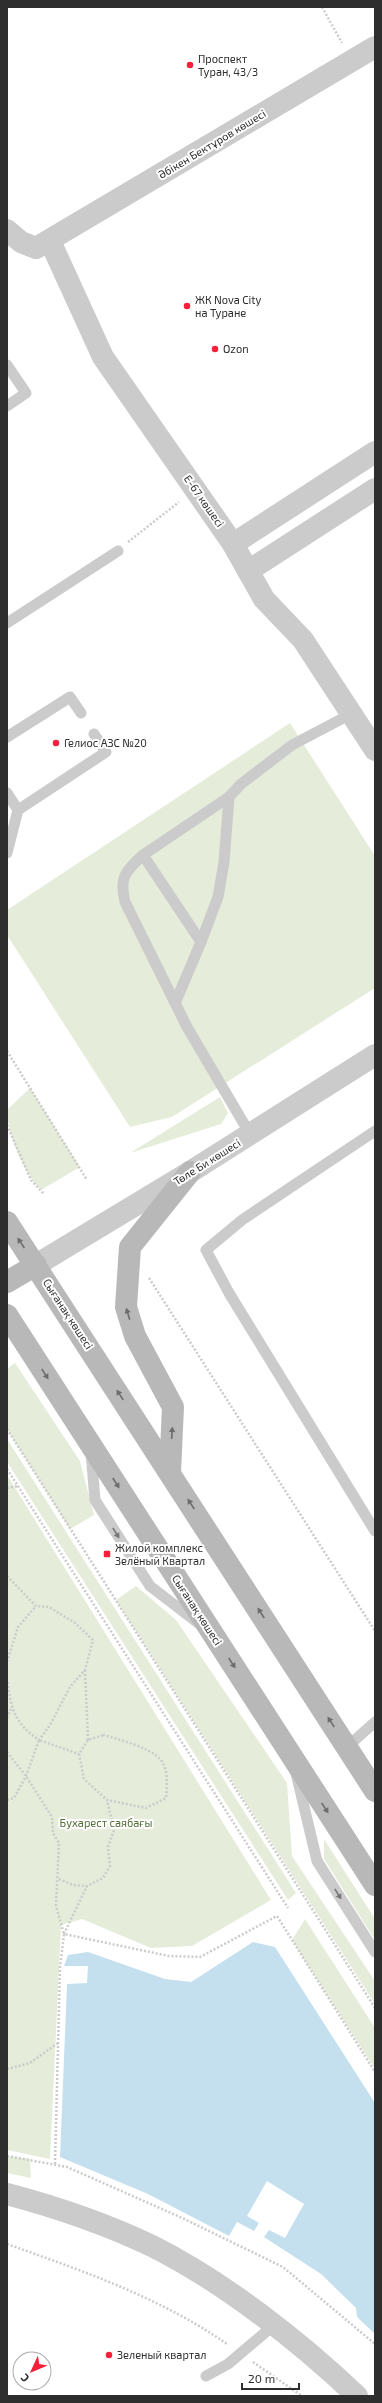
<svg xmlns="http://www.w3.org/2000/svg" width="382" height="2403" font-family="'Exo 2',sans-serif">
<rect width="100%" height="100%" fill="#fff"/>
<!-- green -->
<g fill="#e5edda">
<polygon points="290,723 375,856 375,988 172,1117 130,1127 7,935 7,910"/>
<path d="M30 1088 80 1167 41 1190C24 1173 7 1134 7 1110Z"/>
<polygon points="220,1097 228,1113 221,1124 130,1153"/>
<polygon points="15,1363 80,1461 94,1515 70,1529 7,1429 7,1369"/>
<polygon points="7,1439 296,1893 288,1900 7,1462"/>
<polygon points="7,1475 271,1900 192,1946 151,1948 82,1919 61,1925 50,2159 7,2150"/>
<polygon points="136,1586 176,1620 287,1783 292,1856 375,1981 375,2004 116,1600"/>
<polygon points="324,1839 375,1919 375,1940 324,1859"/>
<polygon points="305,1919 375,2028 375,2069 292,1940"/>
<polygon points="7,2156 30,2159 31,2178 7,2173"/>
</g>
<!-- water -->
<polygon fill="#c4e0ef" points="253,1942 275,1947 375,2103 375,2334 357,2317 356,2308 321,2274 264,2237 269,2230 285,2238 304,2204 267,2181 247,2216 259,2223 254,2231 237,2222 229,2236 148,2194 60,2157 67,1984 87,1983 88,1966 64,1966 68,1955 88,1952 165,1979 191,1982"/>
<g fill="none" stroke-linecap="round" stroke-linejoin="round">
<!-- path -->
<g stroke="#cbcbcb" stroke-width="2.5" stroke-dasharray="2 2" stroke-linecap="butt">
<polyline points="322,7 342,43"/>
<polyline points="128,542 179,502"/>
<polyline points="7,1051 87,1180"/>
<polyline points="7,1125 31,1180 44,1194"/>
<polyline points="149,1278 375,1631"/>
<polyline points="7,1429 375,2008"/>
<polyline points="7,1469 288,1908"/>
<polyline points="7,1488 18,1486"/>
<path d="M7 1576 36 1606 49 1607 75 1623 93 1640 85 1670 70 1687 50 1725 39 1740C14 1723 11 1708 7 1679"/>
<polyline points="7,1662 18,1627 36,1606"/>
<polyline points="85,1670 88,1740"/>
<polyline points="7,1718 11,1709"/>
<path d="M103 1735C118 1739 149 1747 160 1759 169 1769 167 1786 166 1798L146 1808 107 1800 84 1779 79 1754 88 1740Z"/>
<polyline points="7,1752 26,1776 52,1817 53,1833 59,1843 56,1906 64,1934"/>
<polyline points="7,1800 14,1798 26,1776 39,1740 79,1754"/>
<polyline points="59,1879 73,1885 87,1886 103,1878 110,1866 108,1847 114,1830 107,1800"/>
<polyline points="64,1934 87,1886"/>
<polyline points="7,2069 30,2063 58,2043"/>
<polyline points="7,2156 67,2167 180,2217 283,2267 375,2344"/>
<polyline points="55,2164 60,1968 64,1934 169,1956 200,1957 277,1916 375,2072"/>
<path d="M7 2244C83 2271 161 2298 227 2344"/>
<polyline points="253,2362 302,2396"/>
</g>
<!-- lane -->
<g stroke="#cbcbcb" stroke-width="11">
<polyline points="7,365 26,393 7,406"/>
<polyline points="7,623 118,551"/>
<polyline points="7,737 70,697 81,713"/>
<polyline points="7,793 18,810 7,853"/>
<polyline points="18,810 106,752 94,734"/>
<polyline points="143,855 229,797"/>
<polyline points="201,942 218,897 224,862 229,797 241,784 292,745 351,714"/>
<path d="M176 1001 201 942 143 855C125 872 119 877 125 902L187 1027 250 1134"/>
<polyline points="375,1131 242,1220 206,1250 229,1293 375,1531"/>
<polyline points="91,1452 95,1500 150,1586 198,1623"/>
<polyline points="347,1747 375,1722"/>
<polyline points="296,1773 317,1861 375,1952"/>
<polyline points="206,2376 228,2364 274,2325"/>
</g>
<!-- street -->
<g stroke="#cbcbcb" stroke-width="22">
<polyline points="7,230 21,242 36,248 375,47"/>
<polyline points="50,241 103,357 233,544 264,599 303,640 375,750"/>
<polyline points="233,544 375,452"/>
<polyline points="248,571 375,489"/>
<polyline points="36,1265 190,1172 375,1055"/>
<path d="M7 2194C56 2207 106 2224 152 2246 224 2282 299 2341 357 2396"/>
</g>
<!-- secondary -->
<g stroke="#b8b8b8" stroke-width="22">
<polyline points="7,1222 375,1791"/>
<polyline points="7,1282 36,1265"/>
<polyline points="7,1315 375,1885"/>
<polyline points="170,1472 173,1407 135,1336 126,1307 130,1247 190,1172"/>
</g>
</g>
<!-- one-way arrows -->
<defs><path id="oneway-solid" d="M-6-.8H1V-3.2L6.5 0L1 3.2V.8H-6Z"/></defs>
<g fill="#6c6c6c">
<use href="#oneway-solid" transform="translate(21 1243) rotate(-124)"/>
<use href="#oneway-solid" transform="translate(128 1314) rotate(-107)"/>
<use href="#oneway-solid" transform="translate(45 1374) rotate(57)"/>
<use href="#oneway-solid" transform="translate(120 1395) rotate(-123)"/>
<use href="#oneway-solid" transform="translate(172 1433) rotate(-87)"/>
<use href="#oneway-solid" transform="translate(116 1483) rotate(57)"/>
<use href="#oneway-solid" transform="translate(191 1504) rotate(-123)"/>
<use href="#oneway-solid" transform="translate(261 1613) rotate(-123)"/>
<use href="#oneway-solid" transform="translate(232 1663) rotate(57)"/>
<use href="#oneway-solid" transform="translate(331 1722) rotate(-123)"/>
<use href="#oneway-solid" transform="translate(325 1808) rotate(57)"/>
</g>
<g fill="#757575">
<use href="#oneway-solid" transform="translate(116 1533) rotate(58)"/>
<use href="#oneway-solid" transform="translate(338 1894) rotate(58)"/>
</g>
<!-- markers -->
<g fill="#f52039" stroke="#fff" stroke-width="1.5">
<circle cx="190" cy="65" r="4"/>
<circle cx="187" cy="306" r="4"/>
<circle cx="215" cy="349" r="4"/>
<circle cx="56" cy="743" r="4"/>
<rect x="103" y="1550" width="8" height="8" rx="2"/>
<circle cx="109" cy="2355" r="4"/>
</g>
<g text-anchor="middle" stroke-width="4" stroke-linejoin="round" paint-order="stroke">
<!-- poi labels -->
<g font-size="11" fill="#2e2e2e" stroke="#fff" text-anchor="start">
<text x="198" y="63">Проспект<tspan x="198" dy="13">Туран, 43/3</tspan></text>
<text x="195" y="304">ЖК Nova City<tspan x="195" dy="13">на Туране</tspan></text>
<text x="223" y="353">Ozon</text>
<text x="64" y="747">Гелиос АЗС №20</text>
<text x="115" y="1552">Жилой комплекс<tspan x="115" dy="13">Зелёный Квартал</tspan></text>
<text x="117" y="2359">Зеленый квартал</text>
</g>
<!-- street labels -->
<g font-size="11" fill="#2e2e2e" stroke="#fff">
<text transform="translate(212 144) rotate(-31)" y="4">Әбікен Бектұров көшесі</text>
<text transform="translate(204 501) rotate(55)" y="4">Е-67 көшесі</text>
<text transform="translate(207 1162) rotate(-32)" y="4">Төле Би көшесі</text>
<text transform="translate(68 1314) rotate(57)" y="4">Сығанақ көшесі</text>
<text transform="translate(197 1610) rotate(57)" y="4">Сығанақ көшесі</text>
</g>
<!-- park labels -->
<g font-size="11" fill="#536e37" stroke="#fff">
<text x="106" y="1827">Бухарест саябағы</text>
</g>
</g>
<!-- border -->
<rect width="382" height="2403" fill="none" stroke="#2e2e2e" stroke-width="16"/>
<!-- north arrow -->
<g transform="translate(32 2371) rotate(226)"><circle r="19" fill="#ffffff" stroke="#ababab"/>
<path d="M0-3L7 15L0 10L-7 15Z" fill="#f52039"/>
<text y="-6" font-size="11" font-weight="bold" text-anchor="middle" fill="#2e2e2e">С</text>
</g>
<!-- scale -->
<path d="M242 2383v6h57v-6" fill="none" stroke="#2e2e2e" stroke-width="2"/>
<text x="248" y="2383" font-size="12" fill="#2e2e2e" stroke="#ffffff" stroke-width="3" paint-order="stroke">20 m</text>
</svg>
